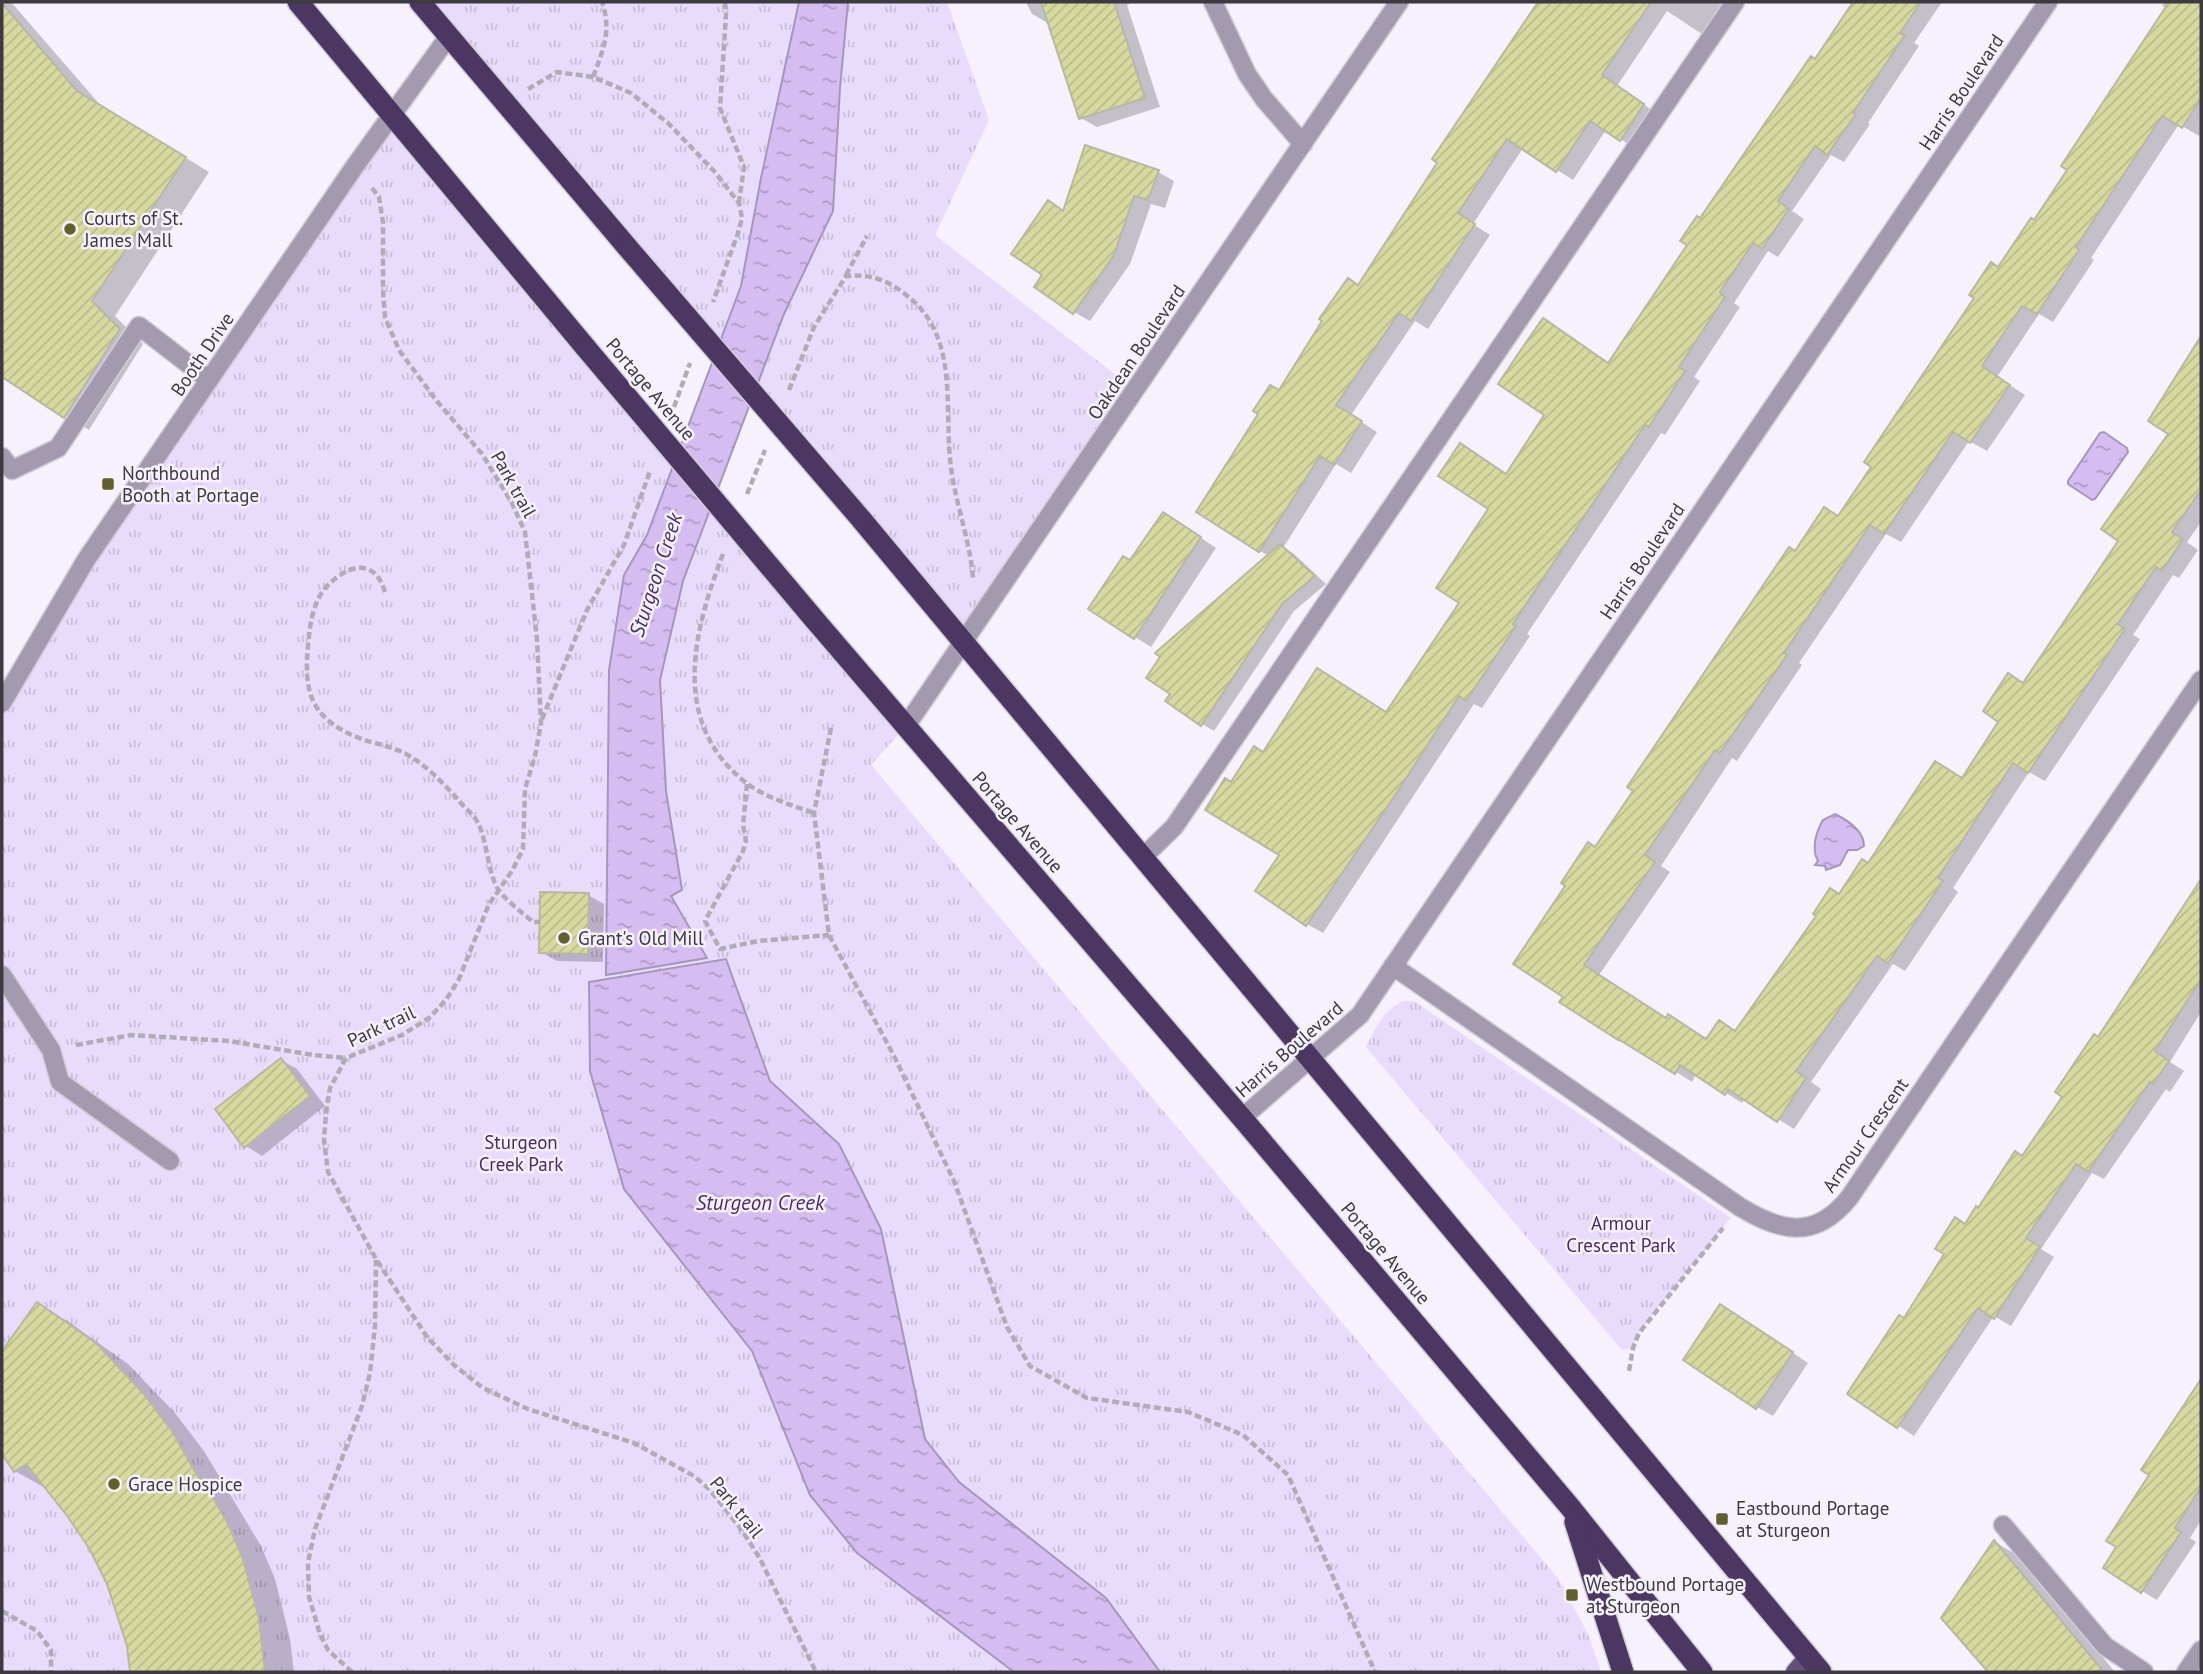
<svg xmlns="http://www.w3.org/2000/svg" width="2203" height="1674" font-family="'PT Sans',sans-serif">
<defs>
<pattern id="park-tufts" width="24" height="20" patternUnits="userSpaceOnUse" patternTransform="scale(1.75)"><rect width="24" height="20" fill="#e9dbfb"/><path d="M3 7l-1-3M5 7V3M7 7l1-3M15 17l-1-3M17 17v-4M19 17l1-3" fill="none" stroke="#c9bdd8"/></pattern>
<pattern id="water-ripples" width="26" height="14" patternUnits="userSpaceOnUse" patternTransform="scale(1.75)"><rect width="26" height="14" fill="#d5bdf1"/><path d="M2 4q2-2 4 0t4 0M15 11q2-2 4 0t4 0" fill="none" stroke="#ae9bc5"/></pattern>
<pattern id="building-hatch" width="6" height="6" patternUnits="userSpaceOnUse" patternTransform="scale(1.75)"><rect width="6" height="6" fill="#d7d99f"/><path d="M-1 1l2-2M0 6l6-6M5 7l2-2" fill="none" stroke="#b9bb8a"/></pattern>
</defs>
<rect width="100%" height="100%" fill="#f6f1fc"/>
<!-- park -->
<g fill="url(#park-tufts)">
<polygon points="420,2 947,2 989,120 935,235 1135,390 962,642"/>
<polygon points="392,114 906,726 871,765 1558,1578 1588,1634 1601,1672 2,1672 2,703 86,560"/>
<path d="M1403 1001H1414L1731 1218 1651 1317 1639 1333 1633 1348 1622 1350 1366 1047C1375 1028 1384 1010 1403 1001Z"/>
</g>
<!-- water -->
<g fill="url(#water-ripples)" stroke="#a796bc" stroke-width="2">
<polygon points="799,2 848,2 840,88 833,211 784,314 683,581 660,680 666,791 682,890 671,896 707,958 606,975 609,670 624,575 647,535 741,286 761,178"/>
<polygon points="2104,432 2127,448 2128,452 2095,499 2092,500 2068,484 2068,481 2100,433"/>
<path d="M1835 814C1847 820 1864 830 1864 846L1857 850H1848L1840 865 1826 870 1825 866 1815 865 1818 861C1811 849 1816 832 1823 820Z"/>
<polygon points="726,959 770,1081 839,1144 881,1229 925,1439 959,1482 1106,1598 1160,1672 1014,1672 857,1553 810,1495 752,1351 624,1189 590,1071 589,982"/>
</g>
<!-- shadow -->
<g fill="#0003">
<polygon points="2,2 11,2 102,107 209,172 115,316 143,344 89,430 2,374"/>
<polygon points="1026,2 1134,2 1127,5 1160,107 1097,127 1081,118 1048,23 1032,14"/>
<polygon points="1540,2 1718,2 1732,11 1711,40 1667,11 1617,86 1659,115 1636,149 1606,130 1573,180 1523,148 1473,224 1490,235 1428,329 1415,321 1351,415 1377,432 1351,473 1336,464 1283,548 1293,553 1326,584 1294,611 1214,731 1202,724 1269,556 1260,551 1279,392 1359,286 1440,162 1434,158"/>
<polygon points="1855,2 1942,2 1914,43 1919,46 1868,123 1870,124 1844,162 1831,155 1792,211 1804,219 1778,257 1768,251 1734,303 1740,307 1694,377 1700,381 1665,435 1661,433 1527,634 1530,636 1482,708 1474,704 1323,933 1307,924 1257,891 1282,855 1231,784 1264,754 1387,714 1462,602 1491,509 1507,475 1609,364 1690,245 1701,221 1815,61"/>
<polygon points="2165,2 2201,2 2201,132 2199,136 2179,124 2091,258 2094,260 2053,322 2039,314 1997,377 2025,395 1987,451 1969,441 1901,542 1886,534 1799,663 1802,665 1737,761 1732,758 1661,866 1670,872 1599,975 1667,1020 1707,1040 1736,1032 1839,896 1869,865 1963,780 2023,684 2120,540 2170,433 2199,343 2201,344 2201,522 2187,542 2198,550 2179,578 2173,575 2133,635 2140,639 2045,781 2029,772 1953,888 1958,892 1905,971 1893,964 1811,1082 1821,1089 1794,1129 1745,1098 1742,1103 1696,1074 1692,1082 1676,1072 1565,997 1596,849 1796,553 1839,518 1999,269 2035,222 2069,169 2166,8 2162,5"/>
<polygon points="1158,172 1174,181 1165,208 1151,204 1130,264 1090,321 1074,312 1044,275"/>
<polygon points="1179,523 1216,548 1151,647 1090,609 1131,563"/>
<polygon points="2201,883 2201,1012 2170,1062 2184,1071 2170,1092 2166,1089 2104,1179 2092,1173 2041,1249 2054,1257 2011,1326 1994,1316 1914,1436 1849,1393 1905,1320 1966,1226 2023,1158"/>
<polygon points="588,895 604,904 603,962 557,961 541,952"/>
<polygon points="281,1060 297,1069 325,1106 262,1156 246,1146"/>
<polygon points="37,1304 69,1322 128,1364 175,1413 204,1451 261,1546 275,1579 290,1639 294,1672 132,1672 128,1646 108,1583 91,1548 69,1516 47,1489 15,1471 2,1451 2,1354"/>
<polygon points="1737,1315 1808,1363 1773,1416 1757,1407"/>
<polygon points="2201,1383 2201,1520 2190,1538 2196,1542 2157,1600 2142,1591 2119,1547 2174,1424"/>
<polygon points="1995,1542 2019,1556 2115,1672 1990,1672 1943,1618"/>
</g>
<!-- building -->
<g fill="url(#building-hatch)" stroke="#b7b8a4" stroke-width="2">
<polygon points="1041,2 1114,2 1145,98 1079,119"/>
<polygon points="1538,2 1651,2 1602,75 1644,104 1620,141 1590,121 1556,172 1507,139 1458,213 1475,224 1411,321 1399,313 1336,405 1362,421 1334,465 1320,456 1259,552 1196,512 1258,414 1253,411 1270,385 1279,390 1322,321 1319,319 1348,278 1358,285 1437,163 1432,159"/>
<polygon points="1853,2 1921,2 1900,33 1905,35 1853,113 1856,114 1827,155 1815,146 1778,201 1789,209 1762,249 1753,243 1720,292 1725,297 1679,367 1685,371 1649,427 1645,425 1513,624 1516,626 1466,701 1459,696 1396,794 1306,926 1255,891 1279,855 1205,810 1225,778 1231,782 1254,746 1263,752 1317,668 1386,712 1459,603 1436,588 1488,509 1438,476 1460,443 1506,474 1544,415 1498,384 1518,354 1543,318 1608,363 1687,245 1680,241 1697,216 1700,218 1811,56 1815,59"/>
<polygon points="2169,2 2201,2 2201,98 2182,128 2162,116 2076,247 2079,250 2037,314 2022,306 1982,366 2010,385 1970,443 1953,432 1884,534 1870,525 1784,653 1787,655 1720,753 1715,750 1645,855 1655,862 1584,965 1666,1018 1668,1014 1706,1039 1719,1020 1735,1031 1816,916 1813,914 1830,888 1839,894 1862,859 1868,863 1935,761 1962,778 1998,722 1983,711 2008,673 2023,683 2118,541 2101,529 2168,434 2148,421 2201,336 2201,490 2172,532 2183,539 2162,571 2156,567 2118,624 2125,629 2028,773 2013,763 1938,878 1943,881 1888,963 1877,956 1796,1071 1806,1078 1777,1122 1728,1089 1725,1095 1680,1065 1675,1074 1618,1039 1618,1040 1559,1002 1563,997 1513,964 1565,886 1561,883 1588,842 1595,847 1633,791 1627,787 1789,547 1795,551 1824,507 1838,516 1871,467 1864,462 1974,298 1969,295 1991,262 1998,267 2031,218 2034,220 2067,170 2061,166"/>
<polygon points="2,3 77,91 186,157 92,301 120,329 64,418 2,377"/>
<polygon points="1085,145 1159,170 1148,200 1134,196 1114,255 1073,314 1034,287 1042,275 1011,254 1048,200 1063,211"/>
<polygon points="1163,512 1201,537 1134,639 1088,609 1123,556 1130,560"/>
<polygon points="1280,544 1315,576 1282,604 1201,726 1165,701 1170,694 1146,678 1160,657 1155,653"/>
<polygon points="2201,879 2201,979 2155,1051 2169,1061 2153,1084 2150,1082 2088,1172 2076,1164 2026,1238 2040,1247 1994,1319 1978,1308 1897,1428 1847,1394 1899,1315 1904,1318 1944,1254 1935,1249 1955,1217 1965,1224 1976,1206 1978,1208 2015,1151 2022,1156 2062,1097 2055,1092 2094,1034 2098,1037"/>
<polygon points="540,892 589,893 588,954 539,953"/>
<polygon points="281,1058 310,1096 244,1148 215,1109"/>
<polygon points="37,1302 96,1343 143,1393 172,1431 200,1480 203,1479 229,1526 243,1559 259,1619 265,1672 130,1672 127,1646 107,1584 89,1548 68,1517 26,1464 14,1472 2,1454 2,1351"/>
<polygon points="1720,1304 1793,1352 1756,1409 1683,1360"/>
<polygon points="2201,1379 2201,1487 2175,1528 2181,1532 2141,1593 2103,1568 2116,1547 2106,1541 2149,1475 2141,1470"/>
<polygon points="1994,1540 2104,1672 1988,1672 1941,1618"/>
</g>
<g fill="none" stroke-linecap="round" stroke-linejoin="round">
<defs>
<g id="minor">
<polyline points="1213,2 1247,74 1264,99 1303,144"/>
<polyline points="2,457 12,470 58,448 139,326 209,380"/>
<polyline points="2,703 86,560 355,166 449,36"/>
<polyline points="906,726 1399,2"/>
<polyline points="1143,857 1174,827 1735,2"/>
<path d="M1393 966 1740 1207C1781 1232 1815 1240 1849 1198L2201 680"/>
<polyline points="2,975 51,1050 60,1082 170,1161"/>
<polyline points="1242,1118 1360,1015 2048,2"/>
<polyline points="2003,1525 2105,1646 2144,1672"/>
<polyline points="2186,1672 2201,1650"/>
</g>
<polyline id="major" points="1795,1672 1808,1657"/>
<g id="highway">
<polyline points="298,2 586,348"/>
<polyline points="420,2 628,248"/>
<polyline points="861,519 1821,1672"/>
<polyline points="814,619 1242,1118 1570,1507 1702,1672"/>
<polyline points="1575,1522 1623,1672"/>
</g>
</defs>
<!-- minor casing -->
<use href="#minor" stroke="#d1ccd7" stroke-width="21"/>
<!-- major casing -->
<use href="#major" stroke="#d1ccd7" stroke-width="21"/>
<!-- highway casing -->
<use href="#highway" stroke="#d1ccd7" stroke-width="24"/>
<!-- path -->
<g stroke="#b0acb5" stroke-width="4.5" stroke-dasharray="7 3.5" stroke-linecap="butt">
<polyline points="725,2 726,14 720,108 744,167 739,202"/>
<path d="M593 77C603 50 612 31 602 2"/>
<polyline points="528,89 557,72 593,77 631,93 669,124 714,171 739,203 742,218 738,233 713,302"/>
<polyline points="372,188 379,197 383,223 383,290 385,317 399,350 436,400 482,454 512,503 525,532 537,639 541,723 535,756 525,789 523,849 512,871 489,904 459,979 446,1000 429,1018 402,1035 346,1058 330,1088 326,1112 324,1140 328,1172 376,1259 427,1337 454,1365 483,1388 528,1409 634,1443 694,1476 710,1490 741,1529 759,1557 816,1672"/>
<polyline points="846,275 867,236"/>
<path d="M789 390 814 327 846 276C869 274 886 279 905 294 961 336 943 407 951 468 956 505 970 541 973 578"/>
<polyline points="674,407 690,363"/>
<polyline points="747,494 765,450"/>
<path d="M723 554C693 632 670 722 745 782 764 797 791 805 814 813"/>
<path d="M385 592C375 558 349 564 328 585 313 600 310 624 308 645 304 690 309 716 354 736 370 743 388 745 404 753 426 764 445 785 460 802 466 809 474 815 478 823 487 840 488 874 498 889 505 900 523 913 533 922H540"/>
<polyline points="542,719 587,610 624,545 650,471"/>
<polyline points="831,728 814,813 829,935 894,1056 954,1181 1007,1327 1030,1366 1087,1398 1188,1412 1243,1435 1288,1475 1375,1672"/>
<polyline points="747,784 743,825 746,841 743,851 705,921 720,949 758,941 829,935"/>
<polyline points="76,1045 131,1035 229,1041 313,1055 346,1058"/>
<polyline points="1629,1371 1633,1348 1639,1333 1723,1228"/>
<polyline points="2,1611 37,1631 51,1650 51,1672"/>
<polyline points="352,1672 328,1650 320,1634 309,1597 308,1563 315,1529 362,1406 370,1373 375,1326 376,1260"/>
</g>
<!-- minor -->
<use href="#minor" stroke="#a49ab0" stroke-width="18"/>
<!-- major -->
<use href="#major" stroke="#635178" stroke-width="18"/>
<!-- highway -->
<use href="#highway" stroke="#4c3763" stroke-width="21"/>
<defs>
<g id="highway-bridge">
<polyline points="628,248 861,519"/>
<polyline points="586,348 814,619"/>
</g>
</defs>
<!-- highway-bridge casing -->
<use href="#highway-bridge" stroke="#d1ccd7" stroke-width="24" stroke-linecap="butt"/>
<!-- highway-bridge -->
<use href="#highway-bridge" stroke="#4c3763" stroke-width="21"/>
</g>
<!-- markers -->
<g fill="#5f602d" stroke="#f6f1fc" stroke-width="2.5">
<circle cx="70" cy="229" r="7"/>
<rect x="101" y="477" width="14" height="14" rx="3.5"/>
<circle cx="564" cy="938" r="7"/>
<circle cx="114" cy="1484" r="7"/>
<rect x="1715" y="1512" width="14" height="14" rx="3.5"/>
<rect x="1565" y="1588" width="14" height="14" rx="3.5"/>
</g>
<g text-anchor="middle" stroke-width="5" stroke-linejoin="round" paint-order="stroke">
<!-- street labels -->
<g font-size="19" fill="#3d3a41" stroke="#f6f1fc">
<text transform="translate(1961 92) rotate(-56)" y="7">Harris Boulevard</text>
<text transform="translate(1136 352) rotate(-56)" y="7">Oakdean Boulevard</text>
<text transform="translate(202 354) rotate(-56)" y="7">Booth Drive</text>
<text transform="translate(651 389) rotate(50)" y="7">Portage Avenue</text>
<text transform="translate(514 484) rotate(61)" y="7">Park trail</text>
<text transform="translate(1642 561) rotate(-56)" y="7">Harris Boulevard</text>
<text transform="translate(1018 822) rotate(49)" y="7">Portage Avenue</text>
<text transform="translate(381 1026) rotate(-25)" y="7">Park trail</text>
<text transform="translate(1289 1049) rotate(-41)" y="7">Harris Boulevard</text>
<text transform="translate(1865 1135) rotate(-55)" y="7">Armour Crescent</text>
<text transform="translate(1386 1253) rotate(50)" y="7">Portage Avenue</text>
<text transform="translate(737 1507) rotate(51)" y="7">Park trail</text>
</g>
<!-- poi labels -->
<g font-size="19" fill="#3d3a41" stroke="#f6f1fc" text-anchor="start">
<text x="84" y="225">Courts of St.<tspan x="84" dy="22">James Mall</tspan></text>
<text x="122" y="480">Northbound<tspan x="122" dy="22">Booth at Portage</tspan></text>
<text x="578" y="945">Grant's Old Mill</text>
<text x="128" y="1491">Grace Hospice</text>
<text x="1736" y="1515">Eastbound Portage<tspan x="1736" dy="22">at Sturgeon</tspan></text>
<text x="1586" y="1591">Westbound Portage<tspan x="1586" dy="22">at Sturgeon</tspan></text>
</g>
<!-- park labels -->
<g font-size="19" fill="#4a2a68" stroke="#f6f1fc">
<text x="521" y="1149">Sturgeon<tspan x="521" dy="22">Creek Park</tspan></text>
<text x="1621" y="1230">Armour<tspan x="1621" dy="22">Crescent Park</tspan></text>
</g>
<!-- water labels -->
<g font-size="21" font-style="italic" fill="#4c2c6a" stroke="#f6f1fc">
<text transform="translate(656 575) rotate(-72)" y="7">Sturgeon Creek</text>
<text x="760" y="1210">Sturgeon Creek</text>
</g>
</g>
<!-- border -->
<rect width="2203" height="1674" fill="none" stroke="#3d3a41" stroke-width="7"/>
</svg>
